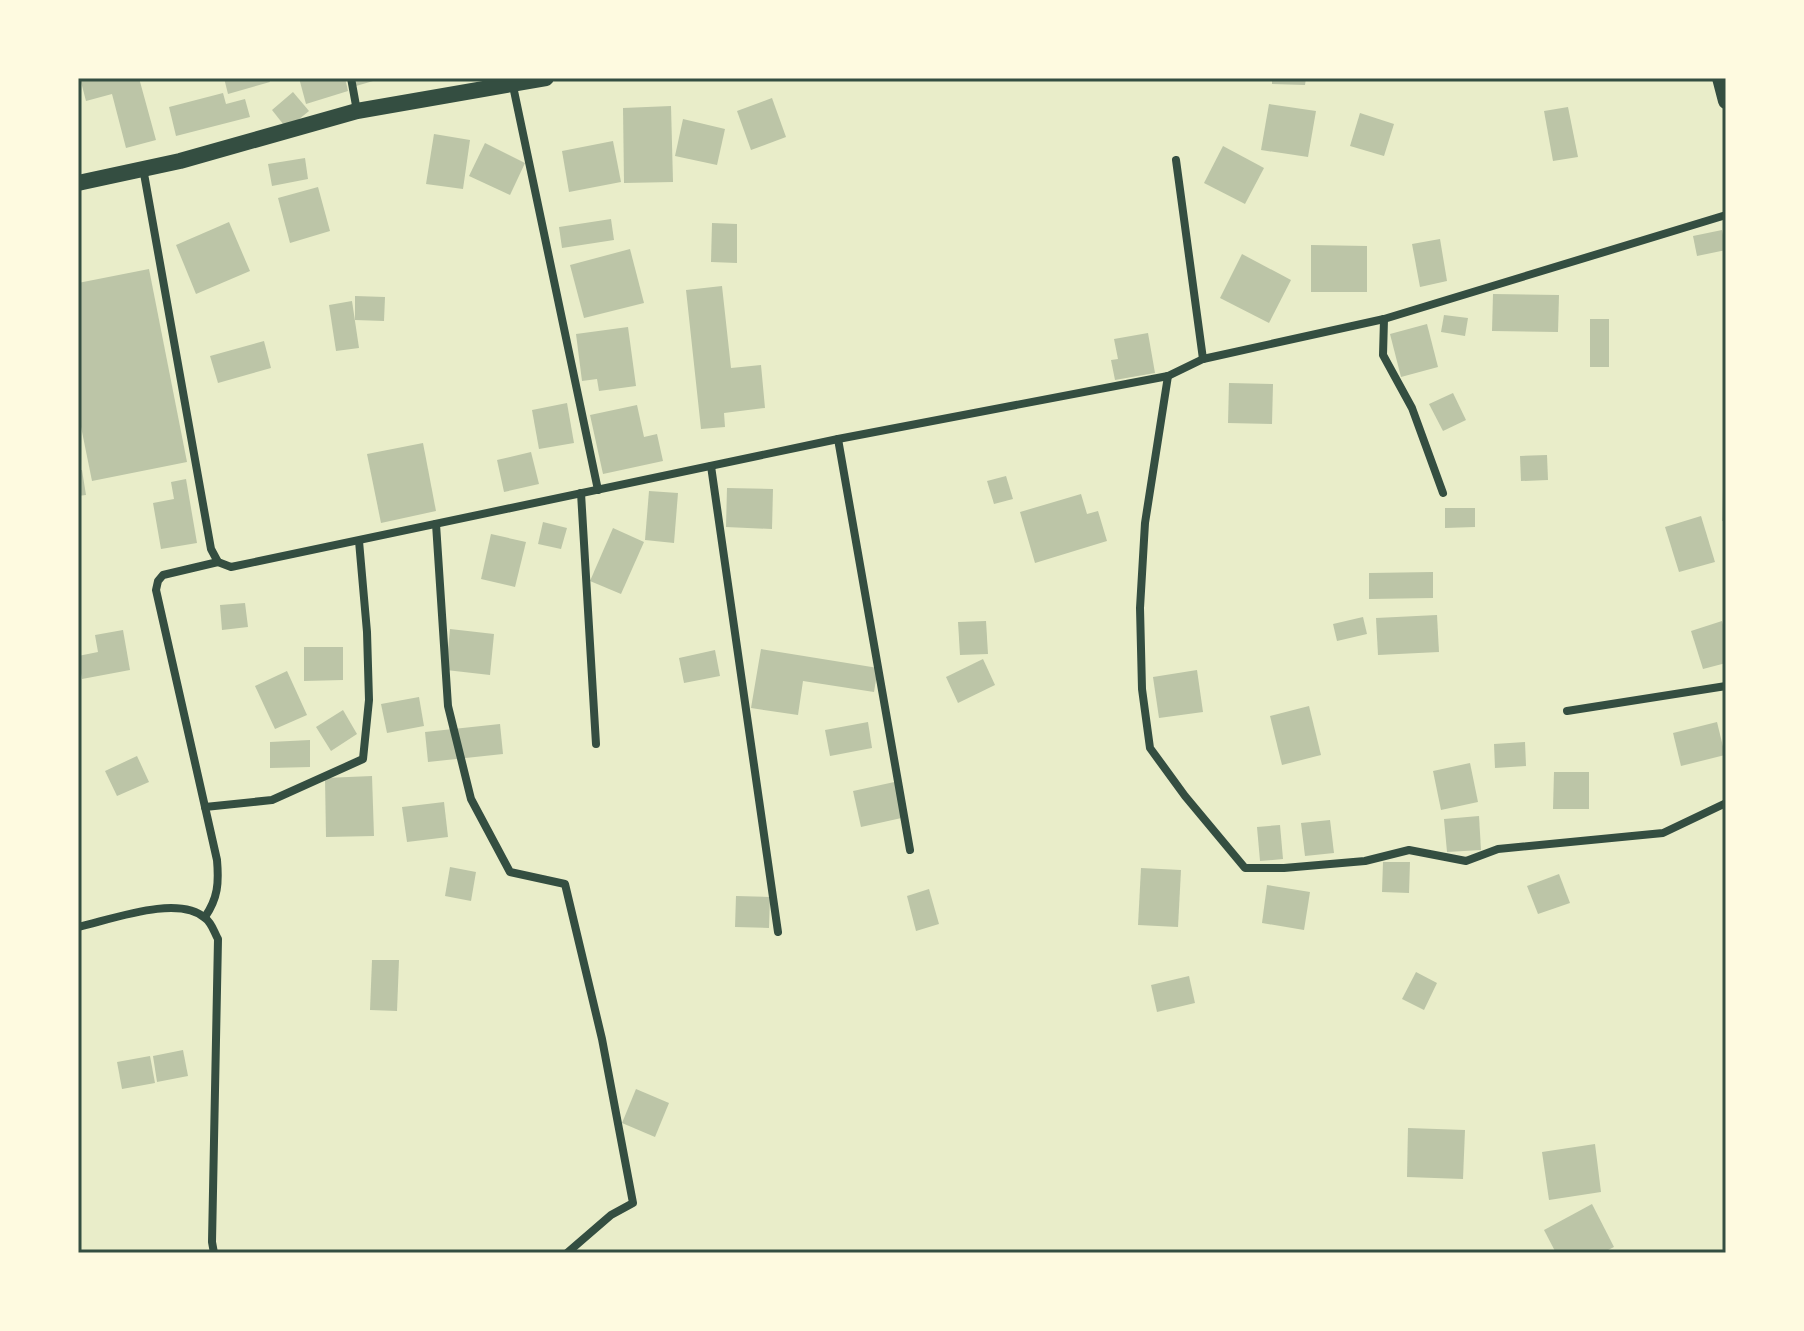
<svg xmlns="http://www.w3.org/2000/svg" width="1804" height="1331" font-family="'Archivo Narrow',sans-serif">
<rect width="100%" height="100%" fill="#e9edc9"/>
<!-- building -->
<g fill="#bcc5a7">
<polygon points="80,78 139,78 156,140 126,148 112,94 86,101"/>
<polygon points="224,78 268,78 270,82 228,94"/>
<polygon points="299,78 345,78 348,91 306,104"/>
<polygon points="354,78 380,78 380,79 356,86"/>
<polygon points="1272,78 1306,78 1305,85 1272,84"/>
<polygon points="293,92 309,111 287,129 272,110"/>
<polygon points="223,93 226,104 245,99 250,117 176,136 169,107"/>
<polygon points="772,98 786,137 751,150 737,111"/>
<polygon points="1269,104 1316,111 1308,157 1261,150"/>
<polygon points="671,106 673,182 624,183 623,108"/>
<polygon points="1568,107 1578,157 1553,161 1544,111"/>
<polygon points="1360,113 1394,124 1384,156 1350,146"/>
<polygon points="683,119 725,129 717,165 675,156"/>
<polygon points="434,134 470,140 463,189 426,184"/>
<polygon points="613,141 621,182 569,192 562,151"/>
<polygon points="485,143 525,163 510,195 469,176"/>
<polygon points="1223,146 1264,168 1245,204 1204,183"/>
<polygon points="305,158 308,179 272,186 268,164"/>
<polygon points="318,187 330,231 290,243 278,198"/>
<polygon points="611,219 614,240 562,248 559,227"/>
<polygon points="229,222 250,271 196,294 176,245"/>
<polygon points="712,223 737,224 737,263 711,262"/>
<polygon points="1722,230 1726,250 1697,256 1693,236"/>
<polygon points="1440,239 1447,281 1420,287 1412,244"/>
<polygon points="1311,245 1367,246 1367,292 1311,292"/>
<polygon points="630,249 644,303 584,318 570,265"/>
<polygon points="1242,254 1291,280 1269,323 1220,298"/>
<polygon points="149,269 187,462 92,481 78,412 78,283"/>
<polygon points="722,286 731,368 761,365 765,408 724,413 725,427 701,429 686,290"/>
<polygon points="1493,294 1559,295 1558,332 1492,331"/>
<polygon points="355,296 385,297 384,321 355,320"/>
<polygon points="352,301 359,348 336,351 329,305"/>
<polygon points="1444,315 1468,318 1465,336 1441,332"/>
<rect x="1590" y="319" width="19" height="48"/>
<polygon points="1427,324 1438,367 1401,377 1390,334"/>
<polygon points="628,327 636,386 599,391 597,379 582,381 576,334"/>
<polygon points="1148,333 1155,373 1115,380 1111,360 1118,359 1114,339"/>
<polygon points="264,341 271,368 218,383 210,356"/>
<polygon points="1229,383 1273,384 1272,424 1228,423"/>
<polygon points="1453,393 1466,420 1443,431 1429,404"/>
<polygon points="567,403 574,443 539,449 532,410"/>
<polygon points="637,405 644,437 657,434 663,461 603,474 590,415"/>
<polygon points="423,443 436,511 381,523 367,454"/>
<polygon points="531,452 539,484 504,492 497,460"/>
<polygon points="1547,455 1548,480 1521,481 1520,456"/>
<polygon points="78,470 82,470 86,495 78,496"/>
<polygon points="1006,476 1013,499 994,504 987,481"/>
<polygon points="186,479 197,543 161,549 153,503 174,499 171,482"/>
<polygon points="727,488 773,489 772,529 726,527"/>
<polygon points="1723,490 1726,490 1726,521 1722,521"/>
<polygon points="649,491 678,493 674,543 645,540"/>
<polygon points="1081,494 1087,514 1098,511 1107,541 1035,563 1020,512"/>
<polygon points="1445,508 1475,508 1475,527 1445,528"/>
<polygon points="1701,516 1715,562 1679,572 1665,527"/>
<polygon points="543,522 567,528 561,549 538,544"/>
<polygon points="613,528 644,542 621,594 590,581"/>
<polygon points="491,534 526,542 515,587 481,579"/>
<polygon points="1433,572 1433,598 1369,599 1369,573"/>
<polygon points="245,603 248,627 222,630 220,605"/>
<polygon points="1437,615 1439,652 1378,655 1376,618"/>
<polygon points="1363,617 1367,634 1337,641 1333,624"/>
<polygon points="986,621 988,654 960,655 958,622"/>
<polygon points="1722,621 1726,636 1726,663 1703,669 1691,631"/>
<polygon points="450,629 494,634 490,675 446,670"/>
<polygon points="123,630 130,670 82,679 78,656 98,652 95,635"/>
<polygon points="304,647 343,647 343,680 304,681"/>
<polygon points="761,649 878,668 874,692 803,681 798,715 751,708"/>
<polygon points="715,650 720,676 684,683 679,658"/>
<polygon points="983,659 995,685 958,703 946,677"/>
<polygon points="1197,670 1203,712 1159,718 1153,677"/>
<polygon points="287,671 307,715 275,729 255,686"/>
<polygon points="419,697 424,726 387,733 381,704"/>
<polygon points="1309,706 1321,755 1282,765 1270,716"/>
<polygon points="343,710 357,734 331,751 316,727"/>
<polygon points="868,722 872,748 830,756 825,730"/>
<polygon points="1717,722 1725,755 1681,766 1673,733"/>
<polygon points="500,724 503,754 428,762 425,732"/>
<polygon points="310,740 310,767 270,768 270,742"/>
<polygon points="1525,742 1526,766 1495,768 1494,744"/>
<polygon points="137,756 149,782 117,796 105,771"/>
<polygon points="1470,763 1478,802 1441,810 1433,771"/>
<polygon points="1554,772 1589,772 1589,809 1553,809"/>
<polygon points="372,776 374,836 326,837 325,778"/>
<polygon points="899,781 906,817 861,827 853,791"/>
<polygon points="444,802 448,837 407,842 402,807"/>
<polygon points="1479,816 1481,850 1447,852 1444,819"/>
<polygon points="1330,820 1334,853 1305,856 1301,823"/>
<polygon points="1280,825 1283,859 1260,861 1257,827"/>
<polygon points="1383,862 1410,862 1409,893 1382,892"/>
<polygon points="450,867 476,872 471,901 445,896"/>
<polygon points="1141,868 1181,870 1178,927 1138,925"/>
<polygon points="1559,874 1570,903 1538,914 1527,886"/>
<polygon points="1267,885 1310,892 1304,930 1262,923"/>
<polygon points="929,889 939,924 916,931 907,896"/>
<polygon points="736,896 770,897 769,928 735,927"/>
<polygon points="372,960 399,960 397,1011 370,1010"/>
<polygon points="1416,972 1437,983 1424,1010 1402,999"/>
<polygon points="1189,976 1195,1003 1157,1012 1151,985"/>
<polygon points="183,1050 188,1076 157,1082 153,1056"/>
<polygon points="150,1056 155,1083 122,1089 117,1062"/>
<polygon points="636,1089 669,1103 655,1137 622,1123"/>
<polygon points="1408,1128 1465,1130 1463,1179 1407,1177"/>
<polygon points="1595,1144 1601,1192 1549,1200 1542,1152"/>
<polygon points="1592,1204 1614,1247 1602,1253 1556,1253 1544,1230"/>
</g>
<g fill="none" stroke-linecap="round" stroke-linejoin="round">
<!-- minor -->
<g stroke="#344e41" stroke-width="8">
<polyline points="351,78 357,111"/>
<polyline points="513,86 598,490"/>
<polyline points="1176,160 1203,359"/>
<polyline points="143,168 211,549 218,562 231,567 838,439 1168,376 1203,359 1384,319 1726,215"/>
<polyline points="1384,319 1383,355 1412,408 1443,493"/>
<polyline points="1168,376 1145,523 1140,608 1142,689 1150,748 1185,796 1245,868 1284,868 1365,861 1409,850 1466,861 1498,849 1663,833 1726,803"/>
<polyline points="838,439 910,850"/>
<polyline points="711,466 778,932"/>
<polyline points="581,493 596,744"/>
<polyline points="436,524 448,706 471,799 510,872 565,884 602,1039 633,1203 611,1215 567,1253"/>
<polyline points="1567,711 1726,686"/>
<polyline points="205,807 272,800 363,759 369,700 367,632 359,541"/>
<path d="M205 917C218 898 219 883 217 860L156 590 158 581 163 575 218 562"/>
<path d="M78 927C110 920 178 894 205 918 212 923 214 932 218 939L212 1242 214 1253"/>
</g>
<!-- secondary -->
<g stroke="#344e41" stroke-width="16">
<polyline points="1720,78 1726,101"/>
<polyline points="78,183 180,161 357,111 546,78"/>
</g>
</g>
<!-- border -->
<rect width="1804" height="1331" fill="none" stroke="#fefae0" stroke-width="160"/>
<rect x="80" y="80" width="1644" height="1171" fill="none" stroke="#344e41" stroke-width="3"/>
</svg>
